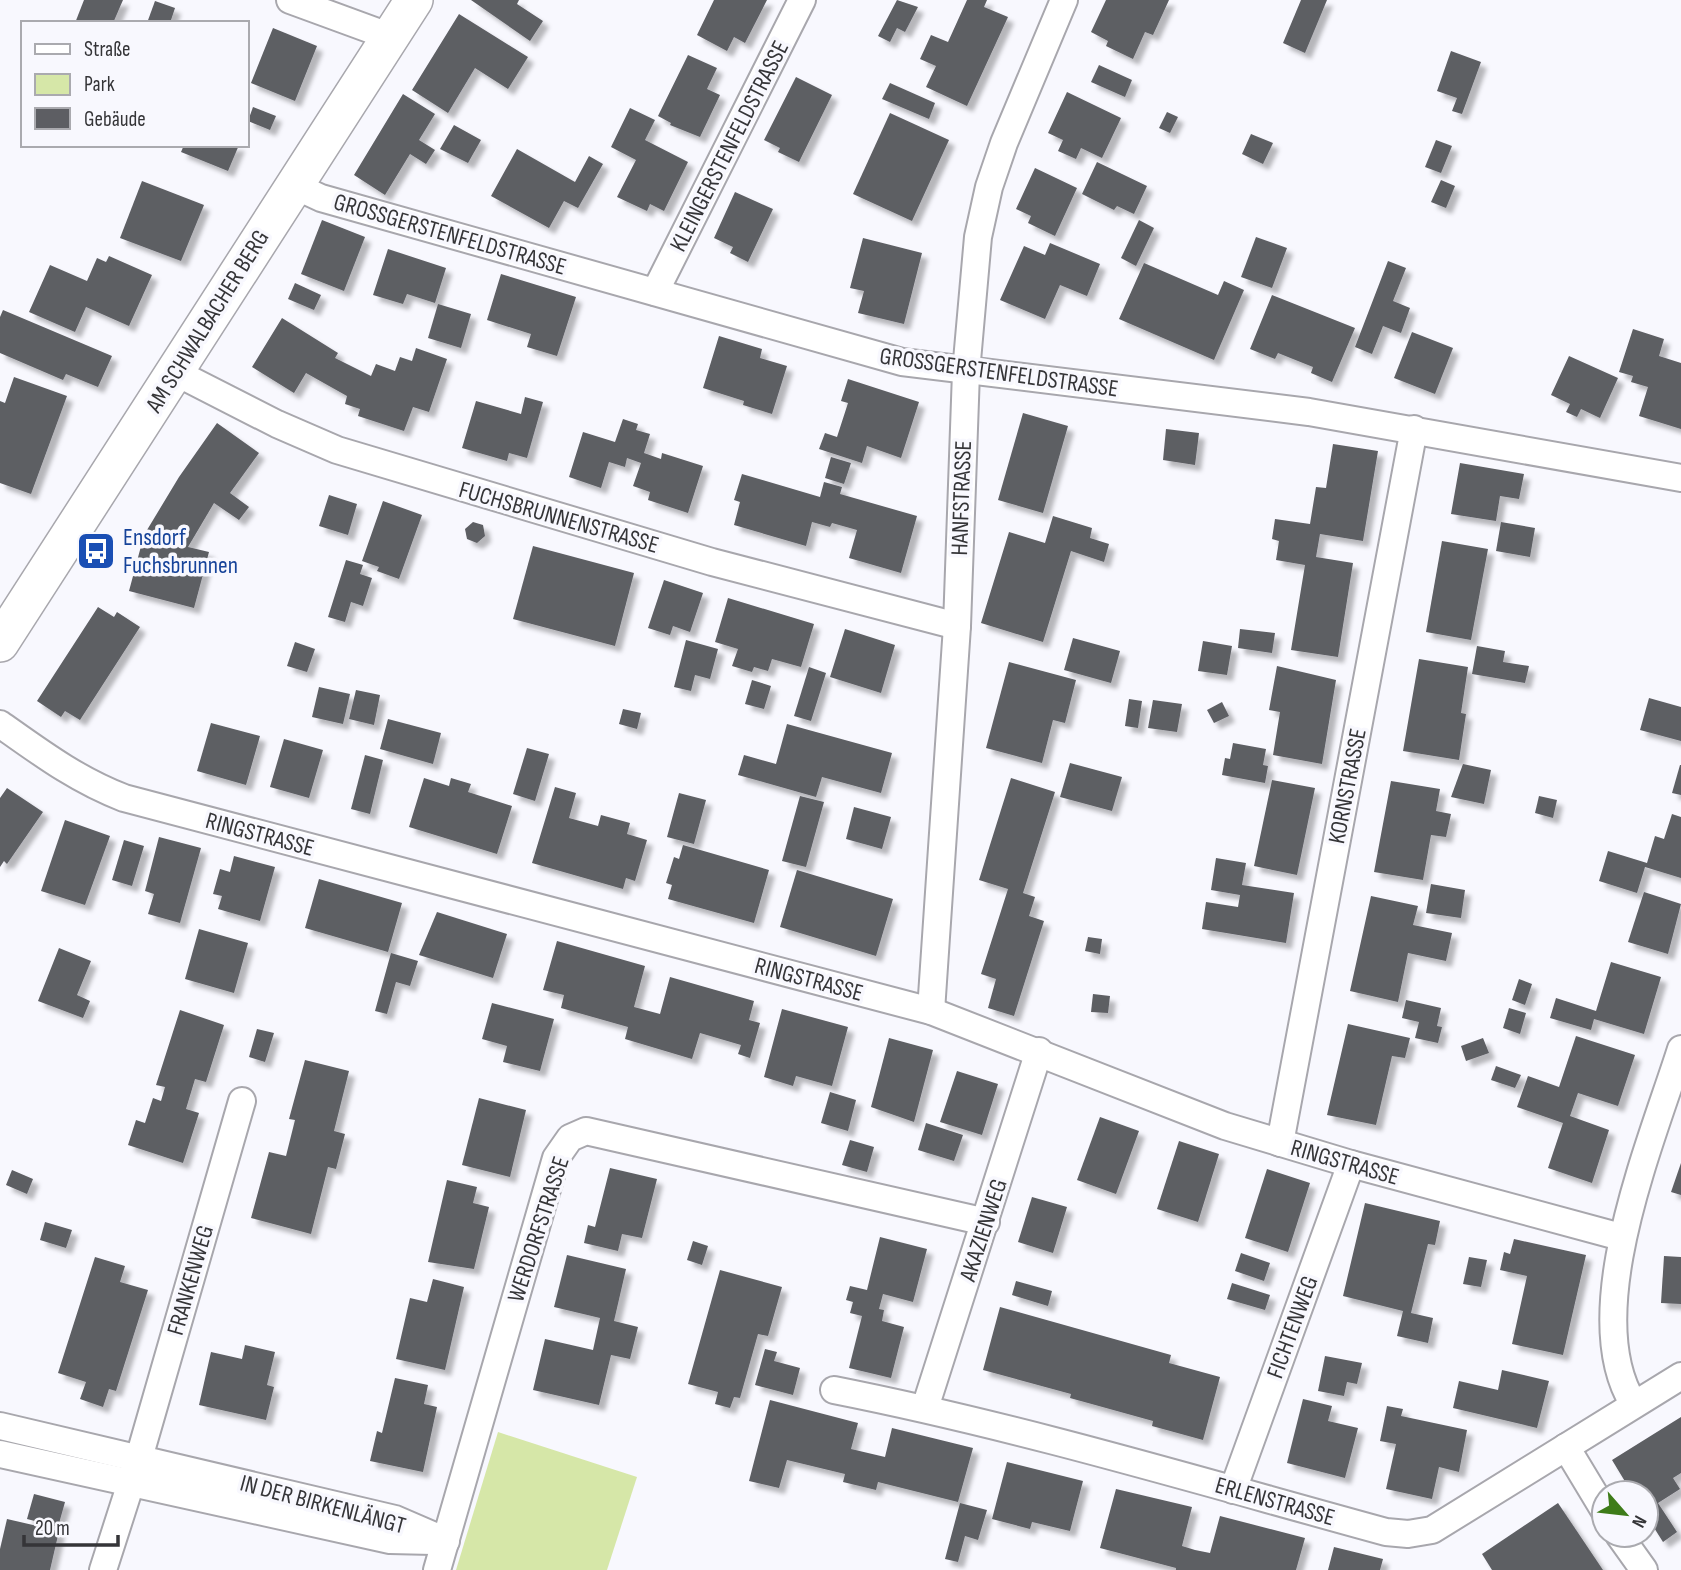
<svg xmlns="http://www.w3.org/2000/svg" width="1681" height="1570" font-family="'Sofia Sans Condensed',sans-serif">
<defs>
<filter id="shadow"><feDropShadow dx="6" dy="6" stdDeviation="2" flood-color="#0004"/></filter>
</defs>
<rect width="100%" height="100%" fill="#f8f8fe"/>
<!-- green -->
<polygon fill="#d6e7a8" points="498,1432 637,1477 607,1570 456,1570"/>
<!-- building -->
<g fill="#5d5e63" filter="url(#shadow)">
<polygon points="84,0 123,0 113,23 75,23"/>
<polygon points="471,0 519,0 517,4 543,21 530,41"/>
<polygon points="714,0 767,0 745,43 734,37 727,51 697,35"/>
<polygon points="897,0 918,7 905,32 897,28 890,42 878,36"/>
<polygon points="967,0 987,0 984,7 1008,17 967,106 926,87 936,66 920,59 931,35 948,42"/>
<polygon points="1106,0 1169,0 1153,35 1145,32 1133,59 1106,46 1108,41 1091,32"/>
<polygon points="1301,0 1327,0 1305,53 1283,43"/>
<polygon points="155,1 175,8 170,23 147,23"/>
<polygon points="459,14 528,57 508,89 475,68 448,113 412,90"/>
<polygon points="273,28 317,46 295,101 251,83"/>
<polygon points="1451,51 1481,62 1462,114 1452,111 1457,98 1437,91"/>
<polygon points="688,55 717,68 707,89 720,95 700,137 670,125 671,123 658,116"/>
<polygon points="1099,65 1132,80 1125,97 1091,82"/>
<polygon points="796,77 832,95 799,162 778,152 780,148 764,140"/>
<polygon points="890,83 935,103 929,119 882,99"/>
<polygon points="1067,92 1121,118 1102,158 1081,148 1076,159 1058,151 1063,140 1048,133"/>
<polygon points="403,94 435,114 419,140 435,150 426,164 410,154 385,195 354,175"/>
<polygon points="253,107 276,116 270,130 248,121"/>
<polygon points="630,108 655,120 645,140 688,162 664,211 650,204 647,211 617,197 636,160 611,147"/>
<polygon points="1167,112 1178,117 1170,133 1159,128"/>
<polygon points="890,113 949,140 912,221 853,194"/>
<polygon points="454,125 481,140 468,163 440,149"/>
<polygon points="1251,134 1273,143 1263,164 1242,154"/>
<polygon points="1436,140 1452,146 1441,173 1425,167"/>
<polygon points="184,145 239,145 228,171 181,152"/>
<polygon points="517,149 575,182 589,156 603,164 578,208 564,201 549,228 491,196"/>
<polygon points="1097,162 1147,186 1134,214 1117,206 1114,210 1082,194"/>
<polygon points="1035,168 1077,188 1055,236 1028,223 1031,216 1016,209"/>
<polygon points="1441,180 1455,186 1446,208 1431,202"/>
<polygon points="142,181 204,205 181,261 120,238"/>
<polygon points="735,192 773,209 748,262 730,253 733,247 714,238"/>
<polygon points="322,220 365,237 344,291 301,274"/>
<polygon points="1139,220 1154,228 1136,266 1121,258"/>
<polygon points="1256,237 1287,248 1272,288 1241,277"/>
<polygon points="863,238 922,253 904,324 858,313 864,291 850,288"/>
<polygon points="1050,243 1100,264 1087,296 1060,285 1045,319 1000,300 1024,246 1045,255"/>
<polygon points="388,249 446,268 435,303 407,294 403,304 373,295"/>
<polygon points="109,256 152,275 129,326 86,307 75,332 29,312 50,265 87,281 97,258 106,262"/>
<polygon points="1388,261 1406,268 1393,301 1410,308 1401,333 1383,326 1372,354 1355,347"/>
<polygon points="1144,263 1218,295 1224,281 1244,290 1214,360 1119,319"/>
<polygon points="501,274 576,297 557,356 527,347 531,334 487,320"/>
<polygon points="295,283 321,295 314,310 288,299"/>
<polygon points="1272,295 1355,328 1332,382 1311,373 1313,367 1278,353 1275,359 1250,349"/>
<polygon points="438,304 471,314 461,348 428,338"/>
<polygon points="3,310 112,356 98,387 66,374 63,380 0,353 0,317"/>
<polygon points="282,318 338,353 335,358 371,376 376,364 395,371 400,357 412,361 416,348 447,359 429,412 413,407 404,431 358,416 360,409 345,404 347,396 306,373 294,393 252,367"/>
<polygon points="1633,329 1664,339 1659,356 1681,363 1681,429 1639,416 1648,387 1631,382 1633,376 1619,372"/>
<polygon points="1412,332 1453,348 1435,394 1394,378"/>
<polygon points="719,336 762,349 760,358 787,366 772,414 743,405 744,401 703,388"/>
<polygon points="1569,356 1618,378 1600,418 1581,409 1577,417 1566,412 1570,404 1551,395"/>
<polygon points="14,377 67,396 31,494 0,483 0,401 5,403"/>
<polygon points="848,379 919,402 901,458 867,446 862,463 819,449 825,433 837,437 848,403 841,401"/>
<polygon points="525,397 543,402 527,458 509,453 507,461 462,448 476,401 521,414"/>
<polygon points="1023,413 1068,426 1043,513 998,500"/>
<polygon points="623,419 638,424 636,430 650,434 644,453 661,459 662,453 703,466 688,513 648,500 650,492 633,486 641,463 627,458 625,467 609,462 601,488 569,477 583,432 615,442"/>
<polygon points="217,423 259,453 230,493 249,507 239,520 214,503 188,547 209,552 194,608 129,591 144,535 179,477"/>
<polygon points="1166,429 1199,433 1195,465 1163,460"/>
<polygon points="1333,444 1378,451 1363,541 1320,534 1316,557 1353,563 1338,657 1291,650 1305,565 1276,560 1279,541 1272,539 1275,519 1310,524 1316,487 1326,488"/>
<polygon points="831,457 851,463 844,484 825,478"/>
<polygon points="1460,463 1524,474 1519,499 1500,496 1496,521 1451,514"/>
<polygon points="742,474 820,497 824,482 842,487 840,494 917,516 901,573 849,558 857,530 832,523 830,527 812,522 806,546 734,525 740,502 734,500"/>
<polygon points="329,495 357,504 348,535 319,526"/>
<polygon points="383,501 422,515 399,579 377,571 379,567 362,561"/>
<polygon points="1053,516 1092,528 1090,538 1109,544 1104,562 1071,551 1043,642 981,623 1009,532 1045,543"/>
<polygon points="473,522 483,525 485,536 477,543 467,539 465,529"/>
<polygon points="1501,522 1535,528 1530,557 1496,551"/>
<polygon points="1442,541 1488,549 1471,640 1426,632"/>
<polygon points="533,546 634,573 615,646 513,619"/>
<polygon points="346,560 363,565 360,574 372,578 363,606 351,602 345,622 328,617"/>
<polygon points="664,580 703,593 690,632 673,626 670,635 648,628"/>
<polygon points="728,598 814,624 801,667 772,659 768,671 754,667 752,672 732,666 738,649 715,642"/>
<polygon points="98,607 114,617 117,612 140,627 80,720 65,711 61,717 37,701"/>
<polygon points="845,629 895,645 881,693 830,677"/>
<polygon points="1240,629 1275,633 1272,653 1238,648"/>
<polygon points="1073,638 1120,651 1111,683 1064,670"/>
<polygon points="686,640 718,649 710,679 695,675 691,691 674,687"/>
<polygon points="1203,641 1232,646 1227,675 1198,671"/>
<polygon points="295,642 315,649 307,672 287,666"/>
<polygon points="1477,646 1505,651 1503,662 1529,666 1525,683 1472,674"/>
<polygon points="1419,659 1468,667 1461,713 1466,714 1459,760 1403,751"/>
<polygon points="1009,662 1076,680 1065,723 1053,720 1042,763 986,748"/>
<polygon points="1277,666 1336,680 1322,764 1273,755 1280,712 1269,710"/>
<polygon points="809,667 826,673 811,721 794,716"/>
<polygon points="752,680 771,686 764,709 745,704"/>
<polygon points="319,687 350,694 343,724 312,717"/>
<polygon points="356,690 380,695 374,725 349,719"/>
<polygon points="1649,698 1681,707 1681,741 1640,730"/>
<polygon points="1129,699 1142,701 1138,728 1125,726"/>
<polygon points="1153,700 1182,704 1177,732 1148,728"/>
<polygon points="1222,702 1229,716 1214,723 1207,710"/>
<polygon points="623,709 641,713 637,729 619,724"/>
<polygon points="388,719 441,733 433,764 380,749"/>
<polygon points="211,723 260,736 246,785 197,771"/>
<polygon points="787,724 892,753 881,793 822,777 816,797 738,775 744,755 776,764"/>
<polygon points="284,739 323,750 309,798 270,787"/>
<polygon points="1233,743 1266,749 1263,765 1268,766 1265,783 1222,775 1225,758 1230,759"/>
<polygon points="527,748 549,754 535,801 513,794"/>
<polygon points="365,755 383,760 370,814 351,809"/>
<polygon points="1070,763 1122,777 1112,811 1060,797"/>
<polygon points="1463,764 1491,770 1484,804 1451,797"/>
<polygon points="1680,765 1681,765 1681,795 1672,793"/>
<polygon points="424,778 449,786 451,778 471,784 468,792 512,806 497,854 409,827"/>
<polygon points="1011,778 1055,792 1023,893 1035,897 1029,916 1044,921 1014,1016 988,1008 996,979 981,974 1008,889 979,880"/>
<polygon points="1272,780 1315,788 1297,875 1254,866"/>
<polygon points="1391,781 1440,789 1436,811 1451,814 1446,837 1431,835 1423,880 1374,872"/>
<polygon points="555,787 576,793 569,818 598,826 601,815 630,823 627,834 647,840 635,881 626,878 623,889 532,863"/>
<polygon points="7,788 43,812 7,864 4,861 0,867 0,798"/>
<polygon points="679,793 706,800 694,844 667,837"/>
<polygon points="800,796 824,802 806,867 782,861"/>
<polygon points="1539,796 1557,800 1553,818 1535,813"/>
<polygon points="854,807 891,817 882,849 846,839"/>
<polygon points="1672,814 1681,817 1681,878 1645,867 1637,893 1599,881 1608,851 1647,863 1655,836 1664,839"/>
<polygon points="65,820 110,836 85,905 41,891"/>
<polygon points="159,837 201,848 180,923 148,914 154,894 145,891"/>
<polygon points="124,840 144,846 132,886 112,880"/>
<polygon points="683,845 769,870 754,923 668,899 672,885 666,883 674,857 679,859"/>
<polygon points="234,856 275,867 260,921 218,909 222,896 213,894 220,869 230,872"/>
<polygon points="1216,858 1246,863 1242,885 1294,893 1286,943 1202,929 1206,902 1238,907 1240,895 1211,890"/>
<polygon points="797,870 893,899 876,956 780,927"/>
<polygon points="319,879 402,903 388,952 305,928"/>
<polygon points="1431,884 1465,890 1461,918 1426,913"/>
<polygon points="1644,892 1681,904 1668,954 1628,942"/>
<polygon points="1371,896 1418,906 1413,925 1452,933 1446,961 1408,953 1398,1002 1350,991"/>
<polygon points="437,912 507,934 493,978 419,955"/>
<polygon points="199,929 248,943 234,993 185,979"/>
<polygon points="1088,937 1102,939 1100,954 1085,951"/>
<polygon points="557,941 645,966 634,1007 660,1014 670,977 754,1001 749,1020 760,1023 750,1058 738,1054 741,1045 700,1033 692,1059 625,1039 628,1027 561,1008 564,995 543,990"/>
<polygon points="59,948 91,961 77,995 90,1001 83,1018 38,1001"/>
<polygon points="391,953 418,961 410,986 396,982 387,1014 375,1011"/>
<polygon points="1611,962 1661,977 1644,1034 1594,1019 1591,1030 1550,1018 1556,998 1596,1011"/>
<polygon points="1519,979 1532,984 1525,1005 1512,1000"/>
<polygon points="1093,994 1110,996 1108,1013 1091,1012"/>
<polygon points="1406,1000 1441,1008 1437,1026 1442,1027 1438,1043 1415,1038 1419,1022 1402,1018"/>
<polygon points="492,1003 554,1019 540,1071 503,1062 507,1046 482,1039"/>
<polygon points="1509,1008 1526,1013 1520,1034 1503,1028"/>
<polygon points="782,1009 848,1027 832,1086 796,1076 793,1086 764,1077"/>
<polygon points="180,1010 224,1025 206,1082 195,1079 186,1109 199,1113 183,1163 128,1145 136,1120 145,1123 153,1098 161,1101 165,1087 156,1085"/>
<polygon points="1348,1024 1410,1038 1405,1058 1392,1056 1376,1125 1327,1115"/>
<polygon points="257,1029 274,1033 265,1062 249,1057"/>
<polygon points="1576,1036 1635,1055 1618,1106 1578,1093 1570,1116 1609,1130 1592,1183 1548,1168 1563,1123 1517,1107 1528,1076 1559,1087"/>
<polygon points="889,1038 933,1050 914,1122 871,1107"/>
<polygon points="1483,1038 1489,1053 1466,1061 1461,1046"/>
<polygon points="305,1060 349,1071 334,1131 345,1134 336,1169 328,1167 311,1234 251,1218 269,1152 286,1156 295,1120 289,1119"/>
<polygon points="1496,1066 1521,1075 1515,1088 1491,1080"/>
<polygon points="957,1071 998,1084 982,1135 940,1122"/>
<polygon points="830,1092 856,1100 848,1131 821,1123"/>
<polygon points="479,1098 526,1110 510,1177 462,1165"/>
<polygon points="1100,1117 1139,1131 1116,1194 1077,1180"/>
<polygon points="926,1123 963,1135 954,1161 918,1150"/>
<polygon points="850,1140 874,1147 867,1172 842,1165"/>
<polygon points="1179,1141 1219,1154 1198,1222 1157,1209"/>
<polygon points="1681,1163 1681,1195 1671,1192"/>
<polygon points="610,1168 657,1179 642,1238 622,1234 618,1251 584,1243 588,1225 595,1227"/>
<polygon points="1267,1169 1310,1183 1288,1252 1245,1238"/>
<polygon points="12,1170 33,1179 27,1194 6,1185"/>
<polygon points="447,1180 477,1187 473,1203 489,1207 474,1269 428,1262"/>
<polygon points="1032,1197 1067,1207 1053,1253 1018,1242"/>
<polygon points="1365,1203 1440,1221 1435,1245 1428,1244 1411,1313 1433,1318 1428,1343 1397,1336 1403,1311 1343,1296"/>
<polygon points="45,1222 72,1230 66,1248 40,1240"/>
<polygon points="880,1237 927,1249 913,1302 883,1294 879,1309 884,1310 882,1321 904,1327 891,1378 849,1368 862,1316 850,1313 853,1302 846,1300 850,1286 867,1290"/>
<polygon points="1514,1239 1586,1255 1563,1355 1512,1344 1527,1276 1500,1270 1504,1252 1510,1254"/>
<polygon points="693,1241 708,1246 702,1265 687,1260"/>
<polygon points="1241,1253 1270,1263 1264,1281 1235,1271"/>
<polygon points="567,1255 626,1269 614,1321 638,1327 630,1359 611,1355 599,1405 533,1390 545,1339 593,1350 600,1318 554,1307"/>
<polygon points="1664,1256 1681,1257 1681,1304 1661,1303"/>
<polygon points="95,1257 125,1266 120,1282 148,1290 116,1391 109,1389 103,1407 80,1399 86,1382 58,1373"/>
<polygon points="1469,1257 1487,1260 1481,1287 1463,1284"/>
<polygon points="720,1270 782,1287 768,1336 758,1334 740,1398 734,1397 730,1408 715,1404 718,1392 688,1384"/>
<polygon points="433,1279 464,1287 445,1370 396,1359 410,1298 427,1302"/>
<polygon points="1016,1281 1052,1291 1048,1306 1012,1295"/>
<polygon points="1232,1283 1270,1295 1265,1310 1227,1299"/>
<polygon points="1000,1307 1171,1355 1169,1363 1220,1377 1203,1440 1152,1426 1153,1421 1070,1398 1071,1394 983,1370"/>
<polygon points="245,1345 275,1352 267,1385 274,1387 266,1420 199,1405 211,1352 242,1359"/>
<polygon points="765,1349 777,1352 774,1361 800,1368 793,1395 755,1385"/>
<polygon points="1325,1356 1362,1363 1357,1384 1347,1382 1344,1396 1318,1391"/>
<polygon points="1502,1370 1549,1381 1537,1428 1453,1408 1459,1381 1498,1390"/>
<polygon points="395,1378 428,1385 424,1404 437,1407 423,1472 370,1461 377,1431 382,1433"/>
<polygon points="1303,1399 1332,1406 1328,1421 1358,1428 1345,1478 1287,1463"/>
<polygon points="770,1400 858,1423 851,1449 885,1457 892,1428 973,1448 958,1502 878,1482 876,1490 843,1482 845,1474 787,1460 779,1488 749,1481"/>
<polygon points="1387,1406 1403,1409 1401,1416 1467,1430 1459,1472 1439,1467 1432,1499 1386,1489 1396,1444 1380,1441"/>
<polygon points="1681,1417 1681,1473 1673,1478 1680,1489 1658,1503 1677,1532 1663,1542 1646,1515 1646,1493 1632,1493 1612,1460"/>
<polygon points="1007,1462 1083,1481 1070,1531 1032,1522 1030,1529 992,1519"/>
<polygon points="1116,1489 1192,1507 1182,1546 1195,1550 1210,1553 1220,1516 1305,1538 1296,1570 1176,1570 1176,1568 1100,1548"/>
<polygon points="34,1494 65,1502 58,1527 27,1519"/>
<polygon points="960,1503 987,1510 978,1540 965,1536 958,1562 945,1559"/>
<polygon points="1558,1503 1603,1570 1492,1570 1482,1554"/>
<polygon points="7,1519 59,1531 50,1570 0,1570 0,1549"/>
<polygon points="1334,1547 1383,1559 1380,1570 1328,1570"/>
</g>
<g fill="none" stroke-linecap="round" stroke-linejoin="round">
<defs>
<g id="street">
<polyline points="290,0 391,37"/>
<polyline points="293,185 321,198 902,362 1309,412 1681,478"/>
<polyline points="655,292 802,0"/>
<polyline points="175,372 277,424 337,450 712,562 957,626"/>
<path d="M0 724C41 753 77 780 124 798L931 1011 1225 1126 1351 1164 1621 1237"/>
<polyline points="931,1011 957,626 966,372 978,237 989,187 1004,143 1064,0"/>
<polyline points="1280,1143 1414,429"/>
<path d="M834 1390C1021 1427 1203 1482 1386 1532L1408 1534 1432 1530 1681 1376"/>
<path d="M1633 1403C1578 1314 1652 1141 1681 1049"/>
<polyline points="925,1408 1039,1051"/>
<polyline points="0,1426 395,1519 446,1541"/>
<polyline points="1566,1447 1604,1510"/>
<polyline points="0,1454 390,1540 433,1541"/>
<polyline points="1233,1490 1351,1164"/>
<polyline points="1619,1535 1644,1570"/>
<polyline points="103,1570 139,1458 242,1101"/>
<polyline points="437,1570 556,1158 570,1138 586,1131 986,1222"/>
</g>
<polyline id="secondary" points="0,643 414,0"/>
</defs>
<!-- street casing -->
<use href="#street" stroke="#a8a7ad" stroke-width="30"/>
<!-- secondary casing -->
<use href="#secondary" stroke="#a8a7ad" stroke-width="40"/>
<!-- street -->
<use href="#street" stroke="#fff" stroke-width="26"/>
<!-- secondary -->
<use href="#secondary" stroke="#fff" stroke-width="37"/>
</g>
<!-- icons -->
<defs>
<symbol id="bus-square" viewBox="-11 -11 22 22"><rect x="-9" y="-9" width="18" height="18" rx="4" fill="#1a4fb4" stroke="#f8f8fe"/><path d="M-5-6H5V4H4V6H2V4H-2V6H-4V4H-5ZM-3.5-4V0h7V-4ZM-3.5 1.2v1.5H-2V1.2ZM2 1.2v1.5H3.5V1.2Z" fill="#fff"/></symbol>
</defs>
<g fill-rule="evenodd">
<use href="#bus-square" x="74" y="529" width="44" height="44"/>
</g>
<g text-anchor="middle" stroke-width="7" stroke-linejoin="round" paint-order="stroke">
<!-- street labels -->
<g font-size="24" fill="#353538" stroke="#f8f8fe">
<text transform="translate(729 146) rotate(-63)" y="8">KLEINGERSTENFELDSTRASSE</text>
<text transform="translate(450 234) rotate(16)" y="8">GROSSGERSTENFELDSTRASSE</text>
<text transform="translate(207 321) rotate(-58)" y="8">AM SCHWALBACHER BERG</text>
<text transform="translate(999 372) rotate(8)" y="8">GROSSGERSTENFELDSTRASSE</text>
<text transform="translate(961 498) rotate(-88)" y="8">HANFSTRASSE</text>
<text transform="translate(559 517) rotate(16)" y="8">FUCHSBRUNNENSTRASSE</text>
<text transform="translate(1347 786) rotate(-79)" y="8">KORNSTRASSE</text>
<text transform="translate(260 834) rotate(15)" y="8">RINGSTRASSE</text>
<text transform="translate(809 979) rotate(15)" y="8">RINGSTRASSE</text>
<text transform="translate(1345 1162) rotate(16)" y="8">RINGSTRASSE</text>
<text transform="translate(538 1229) rotate(-72)" y="8">WERDORFSTRASSE</text>
<text transform="translate(983 1230) rotate(-72)" y="8">AKAZIENWEG</text>
<text transform="translate(190 1280) rotate(-74)" y="8">FRANKENWEG</text>
<text transform="translate(1292 1327) rotate(-70)" y="8">FICHTENWEG</text>
<text transform="translate(1275 1501) rotate(16)" y="8">ERLENSTRASSE</text>
<text transform="translate(323 1504) rotate(15)" y="8">IN DER BIRKENLÄNGT</text>
</g>
<!-- transit labels -->
<g font-size="24" fill="#164399" stroke="#f8f8fe" text-anchor="start">
<text x="123" y="545">Ensdorf<tspan x="123" dy="28">Fuchsbrunnen</tspan></text>
</g>
</g>
<!-- legend -->
<rect x="21" y="21" width="228" height="126" fill="#f8f8fe" stroke="#aaaaaf" stroke-width="2"/>
<rect x="35" y="44" width="35" height="10" fill="#ffffff" stroke="#aaaaaf" stroke-width="2"/>
<text x="84" y="56" font-size="21" fill="#353538">Straße</text>
<rect x="35" y="74" width="35" height="21" fill="#d6e7a8" stroke="#aaaaaf" stroke-width="2"/>
<text x="84" y="91" font-size="21" fill="#353538">Park</text>
<rect x="35" y="108" width="35" height="21" fill="#5d5e63" stroke="#aaaaaf" stroke-width="2"/>
<text x="84" y="126" font-size="21" fill="#353538">Gebäude</text>
<!-- north arrow -->
<g transform="translate(1625 1514) rotate(118)"><circle r="33" fill="#f8f8fe" stroke="#aaaaaf" stroke-width="2"/>
<path d="M0-5L12 26L0 18L-12 26Z" fill="#3e7c19"/>
<text y="-10" font-size="19" font-weight="bold" text-anchor="middle" fill="#353538">N</text>
</g>
<!-- scale -->
<path d="M24 1535v10h94v-10" fill="none" stroke="#353538" stroke-width="3.5"/>
<text x="35" y="1535" font-size="21" fill="#353538" stroke="#f8f8fe" stroke-width="5" paint-order="stroke">20 m</text>
</svg>
